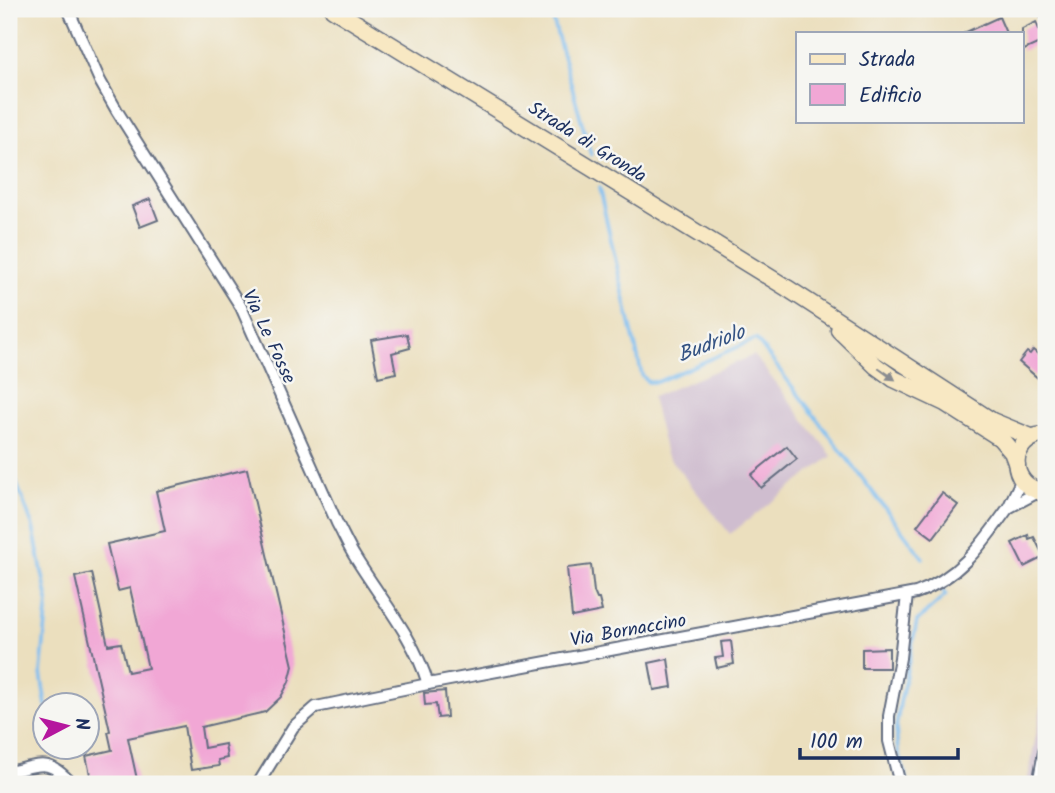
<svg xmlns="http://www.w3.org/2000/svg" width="1055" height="793" font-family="Kalam,sans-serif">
<rect width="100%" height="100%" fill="#f6f6f2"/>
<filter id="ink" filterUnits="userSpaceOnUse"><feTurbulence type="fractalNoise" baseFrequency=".0143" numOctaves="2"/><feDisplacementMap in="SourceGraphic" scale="14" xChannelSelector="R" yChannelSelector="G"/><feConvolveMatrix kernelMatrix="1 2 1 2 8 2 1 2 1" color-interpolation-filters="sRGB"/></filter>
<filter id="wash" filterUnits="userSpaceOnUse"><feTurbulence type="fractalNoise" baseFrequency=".00686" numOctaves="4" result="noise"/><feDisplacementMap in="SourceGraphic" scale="28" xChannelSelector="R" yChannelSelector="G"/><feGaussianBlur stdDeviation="1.57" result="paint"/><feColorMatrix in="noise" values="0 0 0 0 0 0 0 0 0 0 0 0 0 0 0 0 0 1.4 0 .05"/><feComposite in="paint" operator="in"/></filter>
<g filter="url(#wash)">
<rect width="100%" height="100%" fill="#ebdfbe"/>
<!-- industrial -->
<g fill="#cfbdcf">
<polygon points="754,355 832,456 730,534 666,454 652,397"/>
<polygon points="1046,682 1046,784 1027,784"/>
</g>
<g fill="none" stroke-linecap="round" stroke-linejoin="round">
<!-- stream -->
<g stroke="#7bbdf1" stroke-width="3.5">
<polyline points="550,9 591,155"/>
<polyline points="599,188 642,375 648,382 657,382 756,339 923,558"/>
<polyline points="9,463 33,527 48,601 41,673 46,706"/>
<polyline points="908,784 898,752 896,728 900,703 917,621 946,595 941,589"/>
</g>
</g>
<g id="blocks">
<!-- building -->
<g fill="#f1a7d5">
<polygon points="999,17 1006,33 964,33"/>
<polygon points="1036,22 1044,41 1022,51 1022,29"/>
<polygon points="150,199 158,220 140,227 132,206"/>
<polygon points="407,334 410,348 392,353 396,373 378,377 371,340"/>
<polygon points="1033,350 1046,361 1046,385 1019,362 1027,352 1030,354"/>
<polygon points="787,446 797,459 761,488 751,475"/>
<polygon points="247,469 293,666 289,682 281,697 265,712 201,727 204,748 225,744 227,758 218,760 219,766 191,770 184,726 128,738 138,784 92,784 86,756 112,750 108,732 110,731 75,577 92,573 108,645 121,643 128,672 148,668 130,588 118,591 107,544 165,531 156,491"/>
<polygon points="942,493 958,505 933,538 917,526"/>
<polygon points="1028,535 1029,539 1034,537 1044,557 1024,567 1012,543"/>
<polygon points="591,565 594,592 597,599 599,599 602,611 572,617 567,568"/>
<polygon points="731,641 734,664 717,668 715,658 723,657 721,642"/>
<polygon points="889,648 889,668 862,668 862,649"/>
<polygon points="668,659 672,687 654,690 649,663"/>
<polygon points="445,691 447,717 438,718 436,704 425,705 424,693"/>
</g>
</g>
</g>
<g filter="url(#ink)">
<use href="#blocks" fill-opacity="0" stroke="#646d80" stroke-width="2"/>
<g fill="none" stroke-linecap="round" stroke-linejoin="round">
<defs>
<g id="street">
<path d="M68 9 100 81 117 111 241 307 337 523C343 534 348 546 355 557 380 598 414 637 428 684"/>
<polyline points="1043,9 1046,15"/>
<polyline points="1022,479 1008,508 1040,491"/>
<path d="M9 772C41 765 48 757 72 784"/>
<path d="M258 784 293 727 316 707 428 684 916 593C960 577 982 544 1008 508"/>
<polyline points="900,784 889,741 889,716 900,658 907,595"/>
<polyline points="1038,784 1046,741"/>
</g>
<g id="secondary">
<polyline points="333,9 787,288 992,421 1031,437"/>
<polyline points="839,330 876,366 894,379 945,403 1000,438 1012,452 1017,465"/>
<path d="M1046 435C1020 434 1006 465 1026 484 1031 489 1040 491 1046 495"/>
</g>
</defs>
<!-- street casing -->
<use href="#street" stroke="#646d80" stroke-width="14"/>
<!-- secondary casing -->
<use href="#secondary" stroke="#646d80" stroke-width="19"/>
<!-- street -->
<use href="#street" stroke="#fff" stroke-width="10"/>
<!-- secondary -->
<use href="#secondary" stroke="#f8e8c3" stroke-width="16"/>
</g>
<!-- one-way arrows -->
<defs><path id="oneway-solid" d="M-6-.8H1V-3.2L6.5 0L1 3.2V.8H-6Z" transform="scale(1.75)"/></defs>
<use fill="#8a8c90" href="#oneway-solid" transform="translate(887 374) rotate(35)"/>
</g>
<g text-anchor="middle" stroke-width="5" stroke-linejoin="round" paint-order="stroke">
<!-- street labels -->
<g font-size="19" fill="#1b2f5e" stroke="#f6f6f2">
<text transform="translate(588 141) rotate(32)" y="7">Strada di Gronda</text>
<text transform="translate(270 336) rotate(65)" y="7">Via Le Fosse</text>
<text transform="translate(628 629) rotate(-10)" y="7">Via Bornaccino</text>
</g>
<!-- water labels -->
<g font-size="21" font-style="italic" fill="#335283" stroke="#f6f6f2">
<text transform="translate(711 343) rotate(-21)" y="7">Budriolo</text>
</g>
</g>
<!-- margin -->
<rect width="1055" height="793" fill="none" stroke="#f6f6f2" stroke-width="35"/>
<!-- legend -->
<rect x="796" y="32" width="228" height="91" fill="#f6f6f2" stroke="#9ea6b7" stroke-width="2"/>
<rect x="810" y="54" width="35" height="10" fill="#f8e8c3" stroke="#9ea6b7" stroke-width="2"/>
<text x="859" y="66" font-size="21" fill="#1b2f5e">Strada</text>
<rect x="810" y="84" width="35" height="21" fill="#f1a7d5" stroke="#9ea6b7" stroke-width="2"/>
<text x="859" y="102" font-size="21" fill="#1b2f5e">Edificio</text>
<!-- north arrow -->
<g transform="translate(66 726) rotate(83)"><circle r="33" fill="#f6f6f2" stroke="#9ea6b7" stroke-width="2"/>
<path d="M0-5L12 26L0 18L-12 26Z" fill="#b5179e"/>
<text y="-10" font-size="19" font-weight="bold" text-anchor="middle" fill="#1b2f5e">N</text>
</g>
<!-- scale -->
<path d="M800 748v10h158v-10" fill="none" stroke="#1b2f5e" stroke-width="3.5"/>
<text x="810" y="748" font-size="21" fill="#1b2f5e" stroke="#f6f6f2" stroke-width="5" paint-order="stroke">100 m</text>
</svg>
